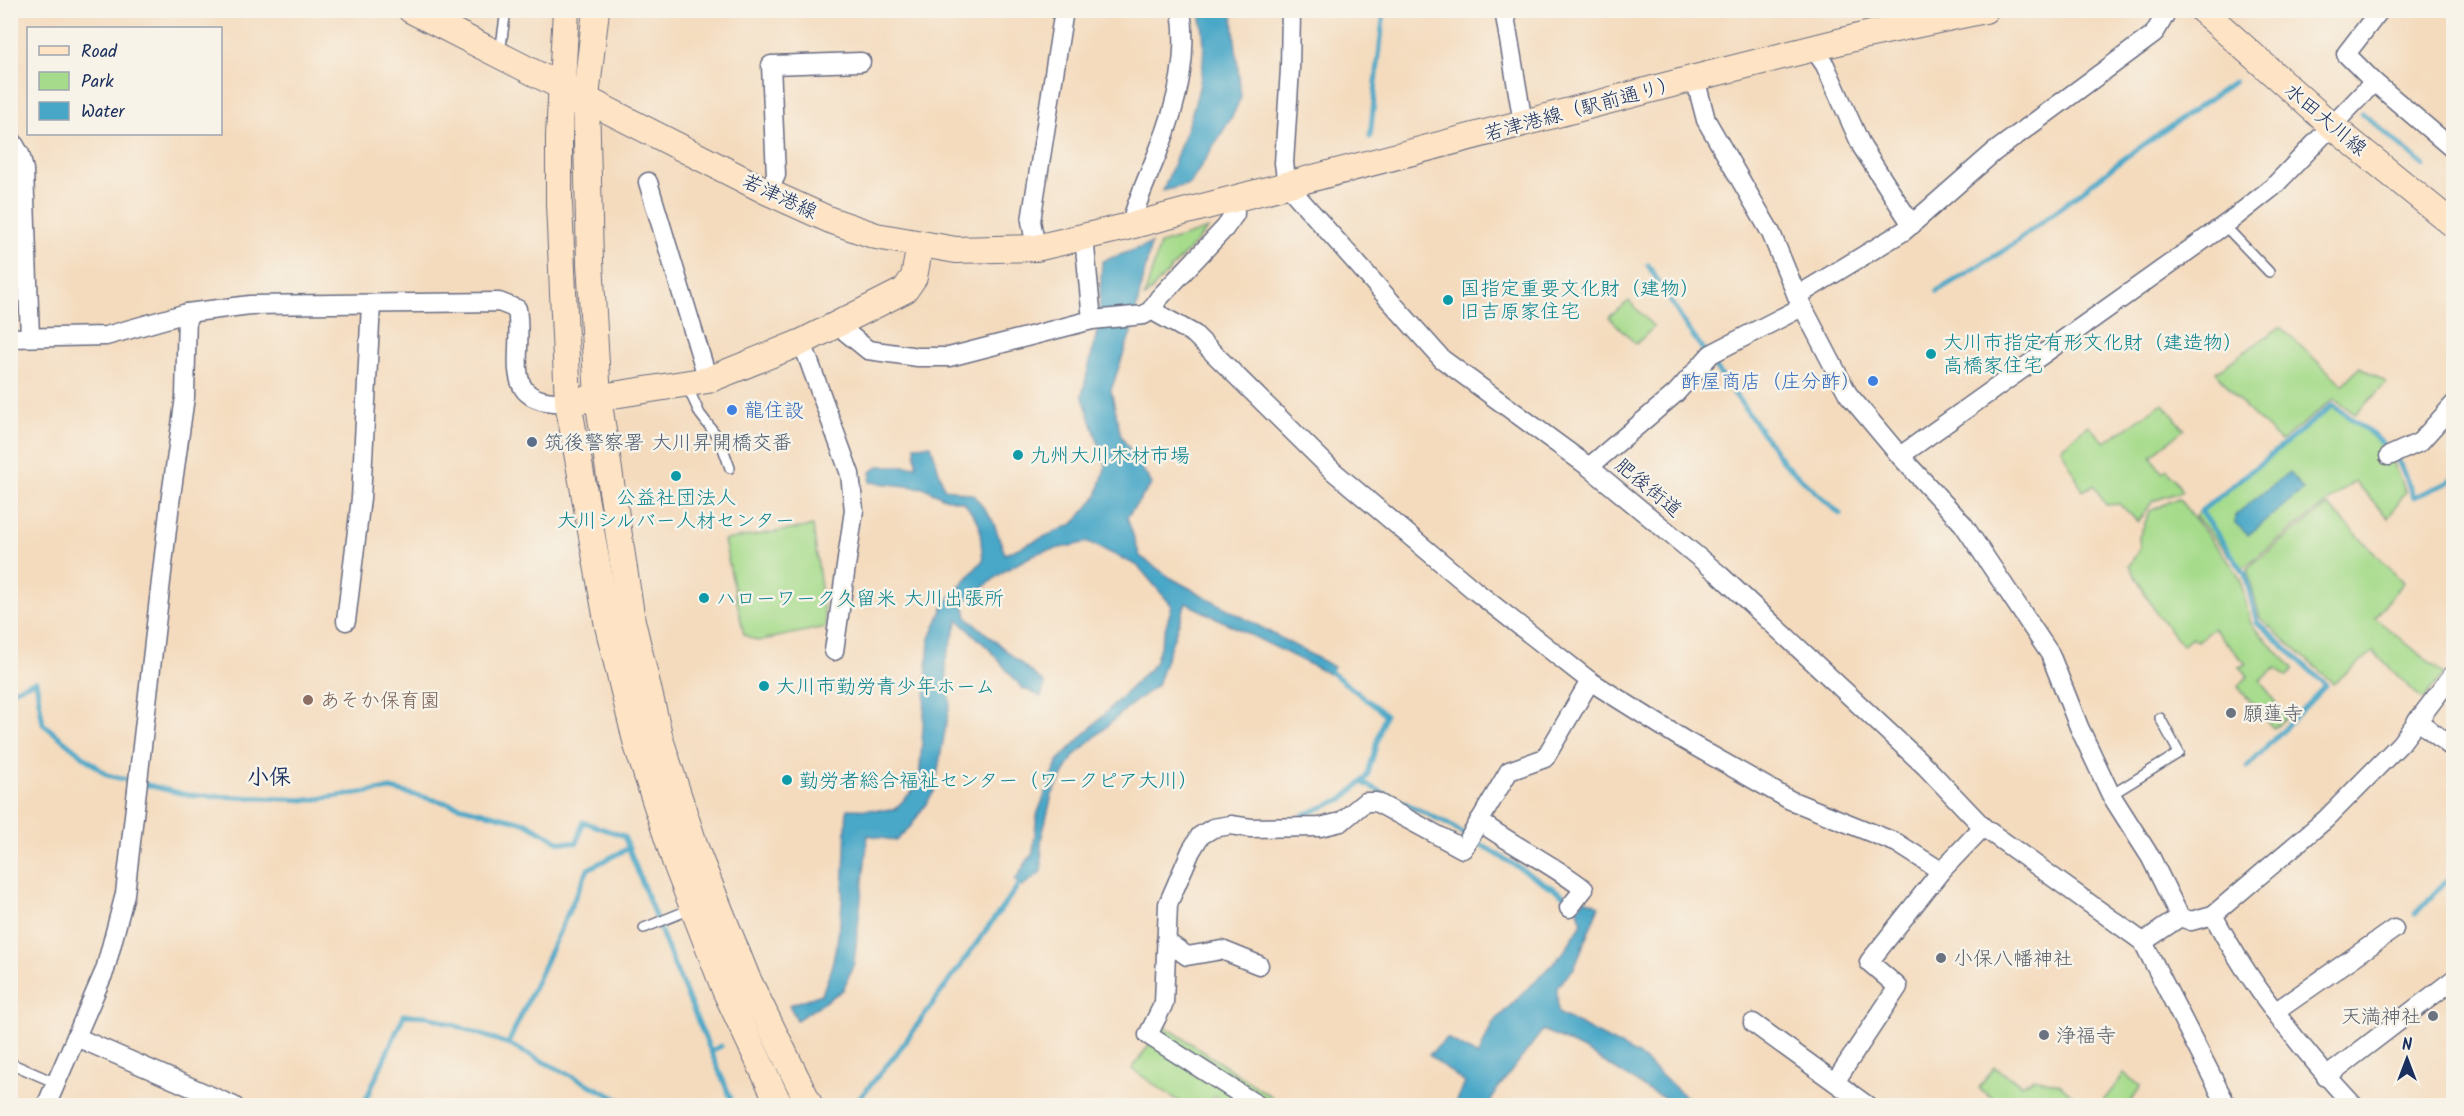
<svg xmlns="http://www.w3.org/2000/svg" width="2464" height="1116" font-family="Kalam,'Klee One',sans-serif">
<rect width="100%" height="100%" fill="#f7f3e8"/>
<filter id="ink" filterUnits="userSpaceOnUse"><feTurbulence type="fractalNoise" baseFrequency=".0167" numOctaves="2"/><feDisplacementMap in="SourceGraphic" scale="12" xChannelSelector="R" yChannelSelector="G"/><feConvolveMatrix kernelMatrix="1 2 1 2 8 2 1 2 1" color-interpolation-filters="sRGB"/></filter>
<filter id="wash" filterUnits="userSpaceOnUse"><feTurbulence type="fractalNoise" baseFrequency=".008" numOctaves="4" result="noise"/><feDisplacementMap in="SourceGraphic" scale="24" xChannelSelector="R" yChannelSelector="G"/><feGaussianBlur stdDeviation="1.35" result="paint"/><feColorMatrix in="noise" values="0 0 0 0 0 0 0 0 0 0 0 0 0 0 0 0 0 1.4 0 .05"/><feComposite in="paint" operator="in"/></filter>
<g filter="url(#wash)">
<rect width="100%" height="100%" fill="#f4dbbe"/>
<!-- green -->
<g fill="#a6db8b" stroke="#608574" stroke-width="1.5">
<polygon points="1208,229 1144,298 1160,244"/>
<polygon points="1629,301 1654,327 1636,344 1609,317"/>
<polygon points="2280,327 2343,385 2360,367 2387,383 2355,414 2334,399 2281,441 2243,405 2216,372"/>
<polygon points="2163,403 2184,429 2151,456 2162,473 2167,469 2183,491 2153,501 2138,522 2120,504 2106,505 2093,485 2083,491 2061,448 2088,425 2105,442"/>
<polygon points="2333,405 2377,438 2389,456 2406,492 2388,518 2355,481 2241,569 2195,516"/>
<polygon points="2178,498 2233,567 2240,579 2251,624 2294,669 2287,677 2276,668 2260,680 2286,718 2273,728 2238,687 2248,676 2239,667 2246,664 2213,628 2198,641 2192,637 2182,645 2157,614 2129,566 2140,548 2139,537 2150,511"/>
<polygon points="2328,505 2403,582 2375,618 2444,674 2423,700 2373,652 2333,683 2260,618 2247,568"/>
<polygon points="813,526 826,627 758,641 744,635 724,540"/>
<polygon points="1163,1025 1284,1105 1228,1105 1215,1096 1207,1105 1184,1105 1132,1069"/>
<polygon points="1994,1067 2022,1085 2034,1078 2059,1084 2084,1105 2002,1105 1979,1088"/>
<polygon points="2124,1074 2141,1086 2131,1101 2132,1105 2100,1105"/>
</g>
<!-- water -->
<g fill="#48a7c7" stroke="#326b92" stroke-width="1.5">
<path d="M1199 11H1232L1241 97 1233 115 1190 184 1163 191C1184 134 1216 71 1199 11Z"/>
<path d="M1151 244 1131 332 1111 390 1121 436 1152 484 1127 517 1140 556 1171 578 1334 667 1329 674 1186 603 1157 685 1127 708 1074 756 1052 795 1041 840 1042 871 1022 887 1015 880 1033 852 1037 815 1058 761 1155 663 1172 606 1138 566 1088 542 1037 553 1006 570 964 602 967 617 1045 684 1041 697 1022 688 988 648 958 620 945 662 950 703 934 792 911 826 896 841 868 835 854 963 843 990 797 1020 789 1005 822 994C846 938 843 870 847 809L894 810 919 784 929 641 945 603 983 560 979 523 964 502 944 498 925 488 870 482 871 472 879 466H916L915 446 931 445 944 488 974 495 993 521 1005 554 1073 524 1097 496 1106 465 1082 395 1098 328 1102 261Z"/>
<polygon points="2289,472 2303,490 2248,535 2235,523 2235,515"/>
<polygon points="1585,899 1599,906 1574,968 1557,987 1558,1013 1638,1055 1694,1104 1672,1101 1653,1093 1588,1052 1543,1030 1493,1095 1490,1105 1455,1105 1465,1083 1429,1055 1447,1038 1478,1056 1492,1024 1563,953 1582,923 1577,908"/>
</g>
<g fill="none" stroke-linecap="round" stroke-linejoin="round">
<!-- stream -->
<g stroke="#48a7c7" stroke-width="5">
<polyline points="2362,113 2424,166"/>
<polyline points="1370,137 1384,10"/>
<polyline points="1648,265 1686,326 1784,463 1840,514"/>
<polyline points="1937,291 2008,248 2126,157 2234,82"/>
<polyline points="10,691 36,681 43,724 107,775 188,795 309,800 391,789 526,823 560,842 577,843 583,822 624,836 674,965 734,1106"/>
<polyline points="2247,767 2326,685 2257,622 2245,574 2201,511 2333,405 2377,438 2398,460 2414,497 2447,483 2454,476"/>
<polyline points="1361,782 1444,822 1572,900"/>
<polyline points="1303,815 1343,799 1367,777 1385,714 1327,669"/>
<polyline points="2415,914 2445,882 2454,877"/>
<polyline points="508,1044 588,869 629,848"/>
<polyline points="711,1051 721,1046"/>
<polyline points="363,1106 404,1015 428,1016 508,1044 632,1106"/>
<polyline points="853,1106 897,1053 1023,879"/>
</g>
</g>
</g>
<g filter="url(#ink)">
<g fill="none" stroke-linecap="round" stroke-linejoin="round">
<defs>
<g id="lane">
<polyline points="500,53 506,10"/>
<polyline points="2224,225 2269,272"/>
<polyline points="687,386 700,414 720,440 730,468"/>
<polyline points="2111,795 2179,753 2160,718"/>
<polyline points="644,928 691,909"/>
<polyline points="10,1063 56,1083"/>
</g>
<g id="street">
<polyline points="1291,10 1290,69 1284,163 1287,185 1442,359 1589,467 1720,575 1926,767 1983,827 2143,942 2227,1106"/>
<polyline points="1504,10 1523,123"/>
<polyline points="2380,10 2346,54 2374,82 2454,150"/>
<polyline points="1814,49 1825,65 1862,147 1912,225"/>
<polyline points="1695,78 1706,120 1771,233 1797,296 1848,394 1900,456 1963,524 2050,654 2079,727 2111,795 2151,858 2180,917 2191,921 2213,915 2326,819 2400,744 2454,673"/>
<polyline points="10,137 20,154 24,170 30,337"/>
<polyline points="648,182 708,380"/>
<polyline points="768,192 776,175 771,65 861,62"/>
<path d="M1130 226C1137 200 1148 177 1158 152 1176 108 1189 58 1181 10"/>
<polyline points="1084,237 1092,320"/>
<polyline points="1036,248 1031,221 1064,10"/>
<polyline points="1797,296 1904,231 1994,152 2154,34 2168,10"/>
<polyline points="1151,310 1194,334 1333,471 1474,590 1590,681 1684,740 1790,800 1897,843 1941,871"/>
<polyline points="836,324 868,350 918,357 949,357 1092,320 1144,315 1151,310 1159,298 1225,228 1235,214 1234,200"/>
<path d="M10 338 106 336 187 313 250 305 499 302 517 309C525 355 496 406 568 402"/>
<polyline points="802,342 850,474 854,510 834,651"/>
<polyline points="1900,456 2230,221 2273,187 2374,82"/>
<polyline points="2389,456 2420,442 2454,404"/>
<polyline points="1589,467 1676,393 1711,354 1802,307"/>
<polyline points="346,621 361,498 371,304"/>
<polyline points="2417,720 2454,749"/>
<path d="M1479 821C1513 846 1551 863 1584 889L1569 908"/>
<path d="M2213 915C2250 985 2300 1048 2354 1106"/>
<polyline points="1166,941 1187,956 1222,950 1259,965"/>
<polyline points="2143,942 2180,917"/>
<polyline points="2275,1012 2394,929"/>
<polyline points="1753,1023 1868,1106"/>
<polyline points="76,1037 234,1106"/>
<polyline points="2326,1077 2454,979"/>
<polyline points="1835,1082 1898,987 1869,962 1941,871 1983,827"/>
<polyline points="46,1106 105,970 125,894 170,503 185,397 187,313"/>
<polyline points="1259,1106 1148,1035 1164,1003 1168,904 1191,851 1200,836 1213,828 1231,825 1251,828 1320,827 1341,822 1365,802 1376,802 1463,849 1509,771 1545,758 1590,681"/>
</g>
<g id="secondary">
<polyline points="411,10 768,192 830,220 876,236 956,250 1036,248 1130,226 1695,78 1862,36 1985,10"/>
<polyline points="566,10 559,136 559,204 568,402 608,626 637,745 675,861 725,990 780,1106"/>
<polyline points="596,10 586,97 590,262 598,398 632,621 660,739 697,853 747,978 810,1106"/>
<polyline points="2202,10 2332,126 2454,225"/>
<polyline points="582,400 708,380 802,342 905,290 914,277 920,245"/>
</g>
</defs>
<!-- lane casing -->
<use href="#lane" stroke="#676b80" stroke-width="12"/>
<!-- street casing -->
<use href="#street" stroke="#676b80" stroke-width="21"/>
<!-- secondary casing -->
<use href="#secondary" stroke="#676b80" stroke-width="28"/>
<!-- lane -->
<use href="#lane" stroke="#fff" stroke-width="9"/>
<!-- street -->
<use href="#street" stroke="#fff" stroke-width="18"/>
<!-- secondary -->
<use href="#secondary" stroke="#fee4c5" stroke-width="26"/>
</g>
</g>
<!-- markers -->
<g fill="#0f9aa8" stroke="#f7f3e8" stroke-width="2">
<circle cx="1448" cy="300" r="6"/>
<circle cx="1931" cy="354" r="6"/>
<circle cx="1018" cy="455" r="6"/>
<circle cx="676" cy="476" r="6"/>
<circle cx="704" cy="598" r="6"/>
<circle cx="764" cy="686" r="6"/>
<circle cx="787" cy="780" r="6"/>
</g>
<g fill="#3f7fe0" stroke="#f7f3e8" stroke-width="2">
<circle cx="1873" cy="381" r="6"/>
<circle cx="732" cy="410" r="6"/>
</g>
<circle fill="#5c6f8a" stroke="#f7f3e8" stroke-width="2" cx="532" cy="442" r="6"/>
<circle fill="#8d6e63" stroke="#f7f3e8" stroke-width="2" cx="308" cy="700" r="6"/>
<g fill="#6b7280" stroke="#f7f3e8" stroke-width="2">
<circle cx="2231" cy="713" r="6"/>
<circle cx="1941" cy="958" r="6"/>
<circle cx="2433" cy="1016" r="6"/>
<circle cx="2044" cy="1035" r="6"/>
</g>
<g text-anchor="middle" stroke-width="5" stroke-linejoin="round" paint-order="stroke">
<!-- street labels -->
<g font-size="20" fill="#1b2f5e" stroke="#f7f3e8">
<text transform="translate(1581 108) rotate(-15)" y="7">若津港線（駅前通り）</text>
<text transform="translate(2326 119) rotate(40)" y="7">水田大川線</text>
<text transform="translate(780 196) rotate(25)" y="7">若津港線</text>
<text transform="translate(1649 487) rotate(40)" y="7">肥後街道</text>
</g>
<!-- culture labels -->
<g font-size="20" fill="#0d838f" stroke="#f7f3e8" text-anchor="start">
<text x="1460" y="295">国指定重要文化財（建物）<tspan x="1460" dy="23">旧吉原家住宅</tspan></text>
<text x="1943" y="349">大川市指定有形文化財（建造物）<tspan x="1943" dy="23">高橋家住宅</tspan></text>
<text x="1030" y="462">九州大川木材市場</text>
<text x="676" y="504" text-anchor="middle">公益社団法人<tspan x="676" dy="23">大川シルバー人材センター</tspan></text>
<text x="716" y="605">ハローワーク久留米 大川出張所</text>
<text x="776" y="693">大川市勤労青少年ホーム</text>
<text x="799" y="787">勤労者総合福祉センター（ワークピア大川）</text>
</g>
<!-- shop labels -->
<g font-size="20" fill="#366cbe" stroke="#f7f3e8" text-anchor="end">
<text x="1861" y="388">酢屋商店（庄分酢）</text>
<text x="744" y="417" text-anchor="start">龍住設</text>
</g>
<!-- service labels -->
<g font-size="20" fill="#4e5e75" stroke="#f7f3e8" text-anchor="start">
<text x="544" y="449">筑後警察署 大川昇開橋交番</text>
</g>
<!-- education labels -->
<g font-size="20" fill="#785e54" stroke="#f7f3e8" text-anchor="start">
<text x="320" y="707">あそか保育園</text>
</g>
<!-- worship labels -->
<g font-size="20" fill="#5b616d" stroke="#f7f3e8" text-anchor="start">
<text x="2243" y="720">願蓮寺</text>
<text x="1953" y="965">小保八幡神社</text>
<text x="2421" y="1023" text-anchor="end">天満神社</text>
<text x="2056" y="1042">浄福寺</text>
</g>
<!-- quarter labels -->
<g font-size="22" font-weight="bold" fill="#1b2f5e" stroke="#f7f3e8">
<text x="269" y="784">小保</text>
</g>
</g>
<!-- margin -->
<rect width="2464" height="1116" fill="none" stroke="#f7f3e8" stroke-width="36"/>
<!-- legend -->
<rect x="27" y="27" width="195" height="108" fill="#f7f3e8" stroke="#9fa5b1" stroke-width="1.5"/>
<rect x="39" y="46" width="30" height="9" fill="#fee4c5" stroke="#9fa5b1" stroke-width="1.5"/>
<text x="81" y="57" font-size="18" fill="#1b2f5e">Road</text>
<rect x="39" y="72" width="30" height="18" fill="#a6db8b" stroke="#9fa5b1" stroke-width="1.5"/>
<text x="81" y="87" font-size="18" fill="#1b2f5e">Park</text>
<rect x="39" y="102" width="30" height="18" fill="#48a7c7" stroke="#9fa5b1" stroke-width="1.5"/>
<text x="81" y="117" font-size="18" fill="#1b2f5e">Water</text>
<!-- north arrow -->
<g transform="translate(2407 1059)" stroke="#f7f3e8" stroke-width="4.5" paint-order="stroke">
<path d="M0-4.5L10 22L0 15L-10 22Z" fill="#1b2f5e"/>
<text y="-9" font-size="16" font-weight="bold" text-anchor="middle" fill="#1b2f5e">N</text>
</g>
</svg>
